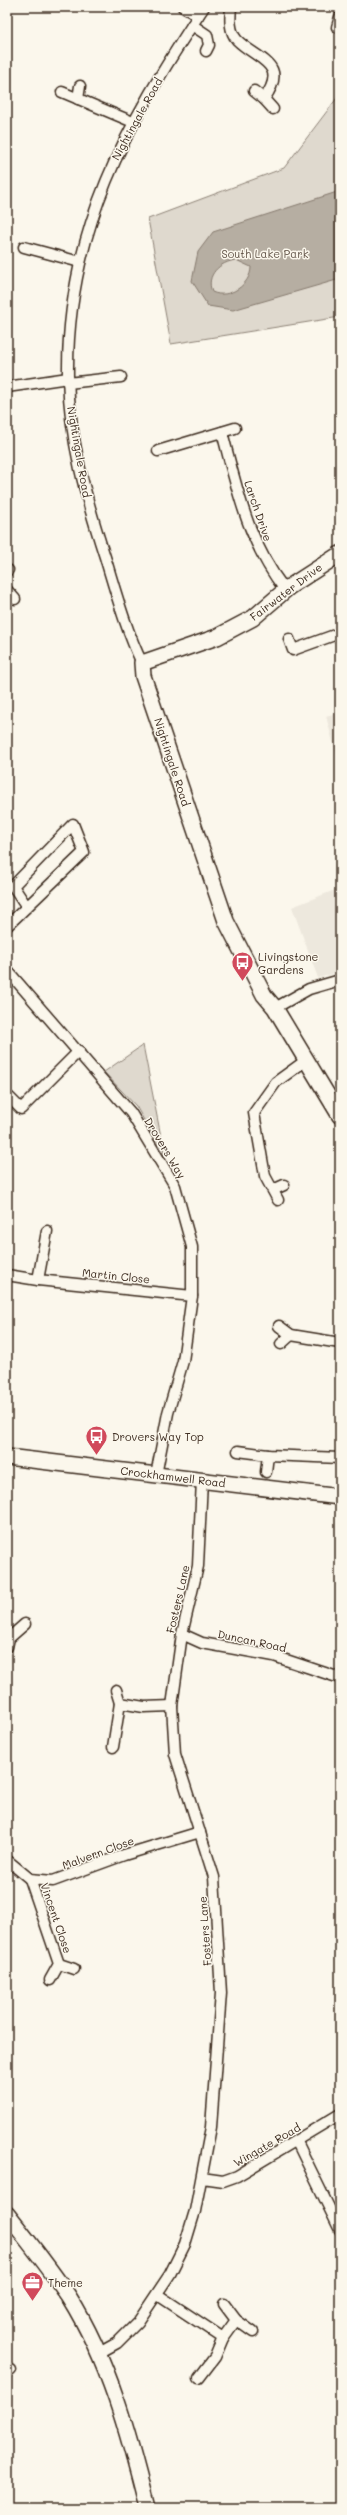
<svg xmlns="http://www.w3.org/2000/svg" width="347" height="2515" font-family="Mali,sans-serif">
<rect width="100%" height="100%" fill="#fbf7ec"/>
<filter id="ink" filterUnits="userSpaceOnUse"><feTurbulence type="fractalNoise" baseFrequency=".025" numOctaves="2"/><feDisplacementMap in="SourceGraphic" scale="8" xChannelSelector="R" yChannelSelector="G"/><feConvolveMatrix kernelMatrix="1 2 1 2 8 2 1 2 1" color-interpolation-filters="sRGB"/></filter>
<g filter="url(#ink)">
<!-- built -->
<g fill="#ede8dd">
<polygon points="340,712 340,769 326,716"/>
<polygon points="340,888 340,972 318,978 292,907"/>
</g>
<!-- green -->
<g fill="#dfd9ce" stroke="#8d8276">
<polygon points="340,94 340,317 171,344 148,219 284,168"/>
<polygon points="143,1045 165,1157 136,1106 104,1072"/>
</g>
<!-- water -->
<path fill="#b6aea2" stroke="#85796d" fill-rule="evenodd" d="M340 188V279L233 310 208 306 192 281 198 252 213 232 337 192ZM236 260 251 267C251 284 229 300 212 292 205 275 220 262 236 260Z"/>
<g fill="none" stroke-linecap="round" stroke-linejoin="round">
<defs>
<g id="street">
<polyline points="183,7 198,16"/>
<path d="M231 7C230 18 229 31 237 40 257 60 290 63 264 99L254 91"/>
<polyline points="192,25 207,35 209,45 206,51"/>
<polyline points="337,27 340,17"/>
<polyline points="62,92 133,122"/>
<polyline points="78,99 80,86"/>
<polyline points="264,99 273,109"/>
<polyline points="24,247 80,262"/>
<polyline points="68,383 121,377"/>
<polyline points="7,387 68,378"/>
<path d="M222 432C238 492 247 540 285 590"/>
<polyline points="158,451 235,428"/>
<polyline points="7,571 8,570"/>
<polyline points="7,590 15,599"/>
<polyline points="289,639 293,650 340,633"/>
<path d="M142 663C126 630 116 593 105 557 86 499 69 437 68 376 66 232 127 123 204 7"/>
<polyline points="7,926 84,852 73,824 13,886 27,907"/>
<polyline points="7,970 131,1113 175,1186 192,1247 192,1296 183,1361 168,1413 156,1475"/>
<polyline points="275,1008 309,989 340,980"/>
<polyline points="9,1097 21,1109 79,1051"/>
<polyline points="273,1190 284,1185"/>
<polyline points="278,1200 265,1176 254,1113 276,1082 305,1061"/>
<polyline points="47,1231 38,1280 192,1296"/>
<polyline points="7,1275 38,1280"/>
<polyline points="279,1326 291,1335 340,1343"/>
<polyline points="281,1344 291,1335"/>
<polyline points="238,1451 268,1455 340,1458"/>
<polyline points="266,1472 268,1455"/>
<polyline points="182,1634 202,1643 274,1656 340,1678"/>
<polyline points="7,1647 9,1638 25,1624"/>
<polyline points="116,1690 120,1703"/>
<polyline points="113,1747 120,1703 144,1707 172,1706"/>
<polyline points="7,1860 30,1879 53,1881 124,1855 200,1832"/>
<polyline points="30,1879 59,1964 50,1980"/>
<polyline points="59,1964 74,1969"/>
<polyline points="297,2142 340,2230"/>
<polyline points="202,2178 223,2181 237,2176 340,2114"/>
<polyline points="158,2295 223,2338"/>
<polyline points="224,2304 236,2320 253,2332"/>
<polyline points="99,2353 117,2343 138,2322 170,2274 185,2244 195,2211 211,2127 221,1993 214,1877 175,1754 172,1706 182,1634 198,1566 202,1480"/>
<polyline points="7,2373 11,2370"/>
<polyline points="199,2378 215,2357 223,2338 236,2320"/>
</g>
<g id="secondary">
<polyline points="340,554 289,587 253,618 217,637 142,663 143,676 226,921 264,995 275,1008 340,1116"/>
<polyline points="7,1457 340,1497"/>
<path d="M7 2214C28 2241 50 2268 69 2297 109 2361 129 2435 147 2508"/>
</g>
</defs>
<!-- street casing -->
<use href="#street" stroke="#3b2a1e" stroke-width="13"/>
<!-- secondary casing -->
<use href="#secondary" stroke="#3b2a1e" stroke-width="18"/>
<!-- street -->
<use href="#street" stroke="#fbf7ec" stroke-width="10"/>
<!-- secondary -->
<use href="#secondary" stroke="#fbf7ec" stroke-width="15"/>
</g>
</g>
<!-- icons -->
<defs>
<symbol id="bus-pin" viewBox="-11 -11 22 30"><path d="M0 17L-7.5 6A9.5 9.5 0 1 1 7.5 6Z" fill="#d1495b" stroke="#fbf7ec"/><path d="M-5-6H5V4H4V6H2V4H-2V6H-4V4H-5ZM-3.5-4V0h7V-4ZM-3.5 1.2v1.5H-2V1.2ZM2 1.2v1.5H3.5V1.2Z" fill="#fff"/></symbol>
<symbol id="office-pin" viewBox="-11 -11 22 30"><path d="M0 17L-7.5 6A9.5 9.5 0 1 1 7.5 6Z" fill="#d1495b" stroke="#fbf7ec"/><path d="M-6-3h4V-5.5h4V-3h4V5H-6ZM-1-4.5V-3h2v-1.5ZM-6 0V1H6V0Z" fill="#fff"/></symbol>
</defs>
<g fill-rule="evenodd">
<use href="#bus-pin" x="230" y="950" width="25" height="34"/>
<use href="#bus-pin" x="84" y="1424" width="25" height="34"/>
<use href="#office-pin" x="20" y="2270" width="25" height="34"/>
</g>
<g text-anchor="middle" stroke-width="3" stroke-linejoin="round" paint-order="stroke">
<!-- street labels -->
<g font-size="11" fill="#3b2a1e" stroke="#fbf7ec">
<text transform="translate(137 119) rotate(-61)" y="4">Nightingale Road</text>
<text transform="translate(79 452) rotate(80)" y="4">Nightingale Road</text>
<text transform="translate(258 511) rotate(71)" y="4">Larch Drive</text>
<text transform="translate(286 592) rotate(-37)" y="4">Fairwater Drive</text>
<text transform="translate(172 762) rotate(72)" y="4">Nightingale Road</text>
<text transform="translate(165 1148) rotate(59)" y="4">Drovers Way</text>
<text transform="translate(116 1276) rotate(6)" y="4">Martin Close</text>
<text transform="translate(173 1477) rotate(7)" y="4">Crockhamwell Road</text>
<text transform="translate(178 1599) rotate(-77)" y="4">Fosters Lane</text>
<text transform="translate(252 1641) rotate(12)" y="4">Duncan Road</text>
<text transform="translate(98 1853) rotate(-20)" y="4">Malvern Close</text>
<text transform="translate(56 1918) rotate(71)" y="4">Vincent Close</text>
<text transform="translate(205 1931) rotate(-94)" y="4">Fosters Lane</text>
<text transform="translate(267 2145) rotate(-30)" y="4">Wingate Road</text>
</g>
<!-- park labels -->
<g font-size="11" fill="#64564a" stroke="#fbf7ec">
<text x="265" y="258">South Lake Park</text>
</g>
<!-- poi labels -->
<g font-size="11" fill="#3b2a1e" stroke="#fbf7ec" text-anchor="start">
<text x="258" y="961">Livingstone<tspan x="258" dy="13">Gardens</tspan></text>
<text x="112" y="1441">Drovers Way Top</text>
<text x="48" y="2287">Theme</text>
</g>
</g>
<!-- margin -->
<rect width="347" height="2515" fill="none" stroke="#fbf7ec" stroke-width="24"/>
<rect x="12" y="12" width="323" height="2491" fill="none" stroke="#3b2a1e" stroke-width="1.5" filter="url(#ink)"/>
</svg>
